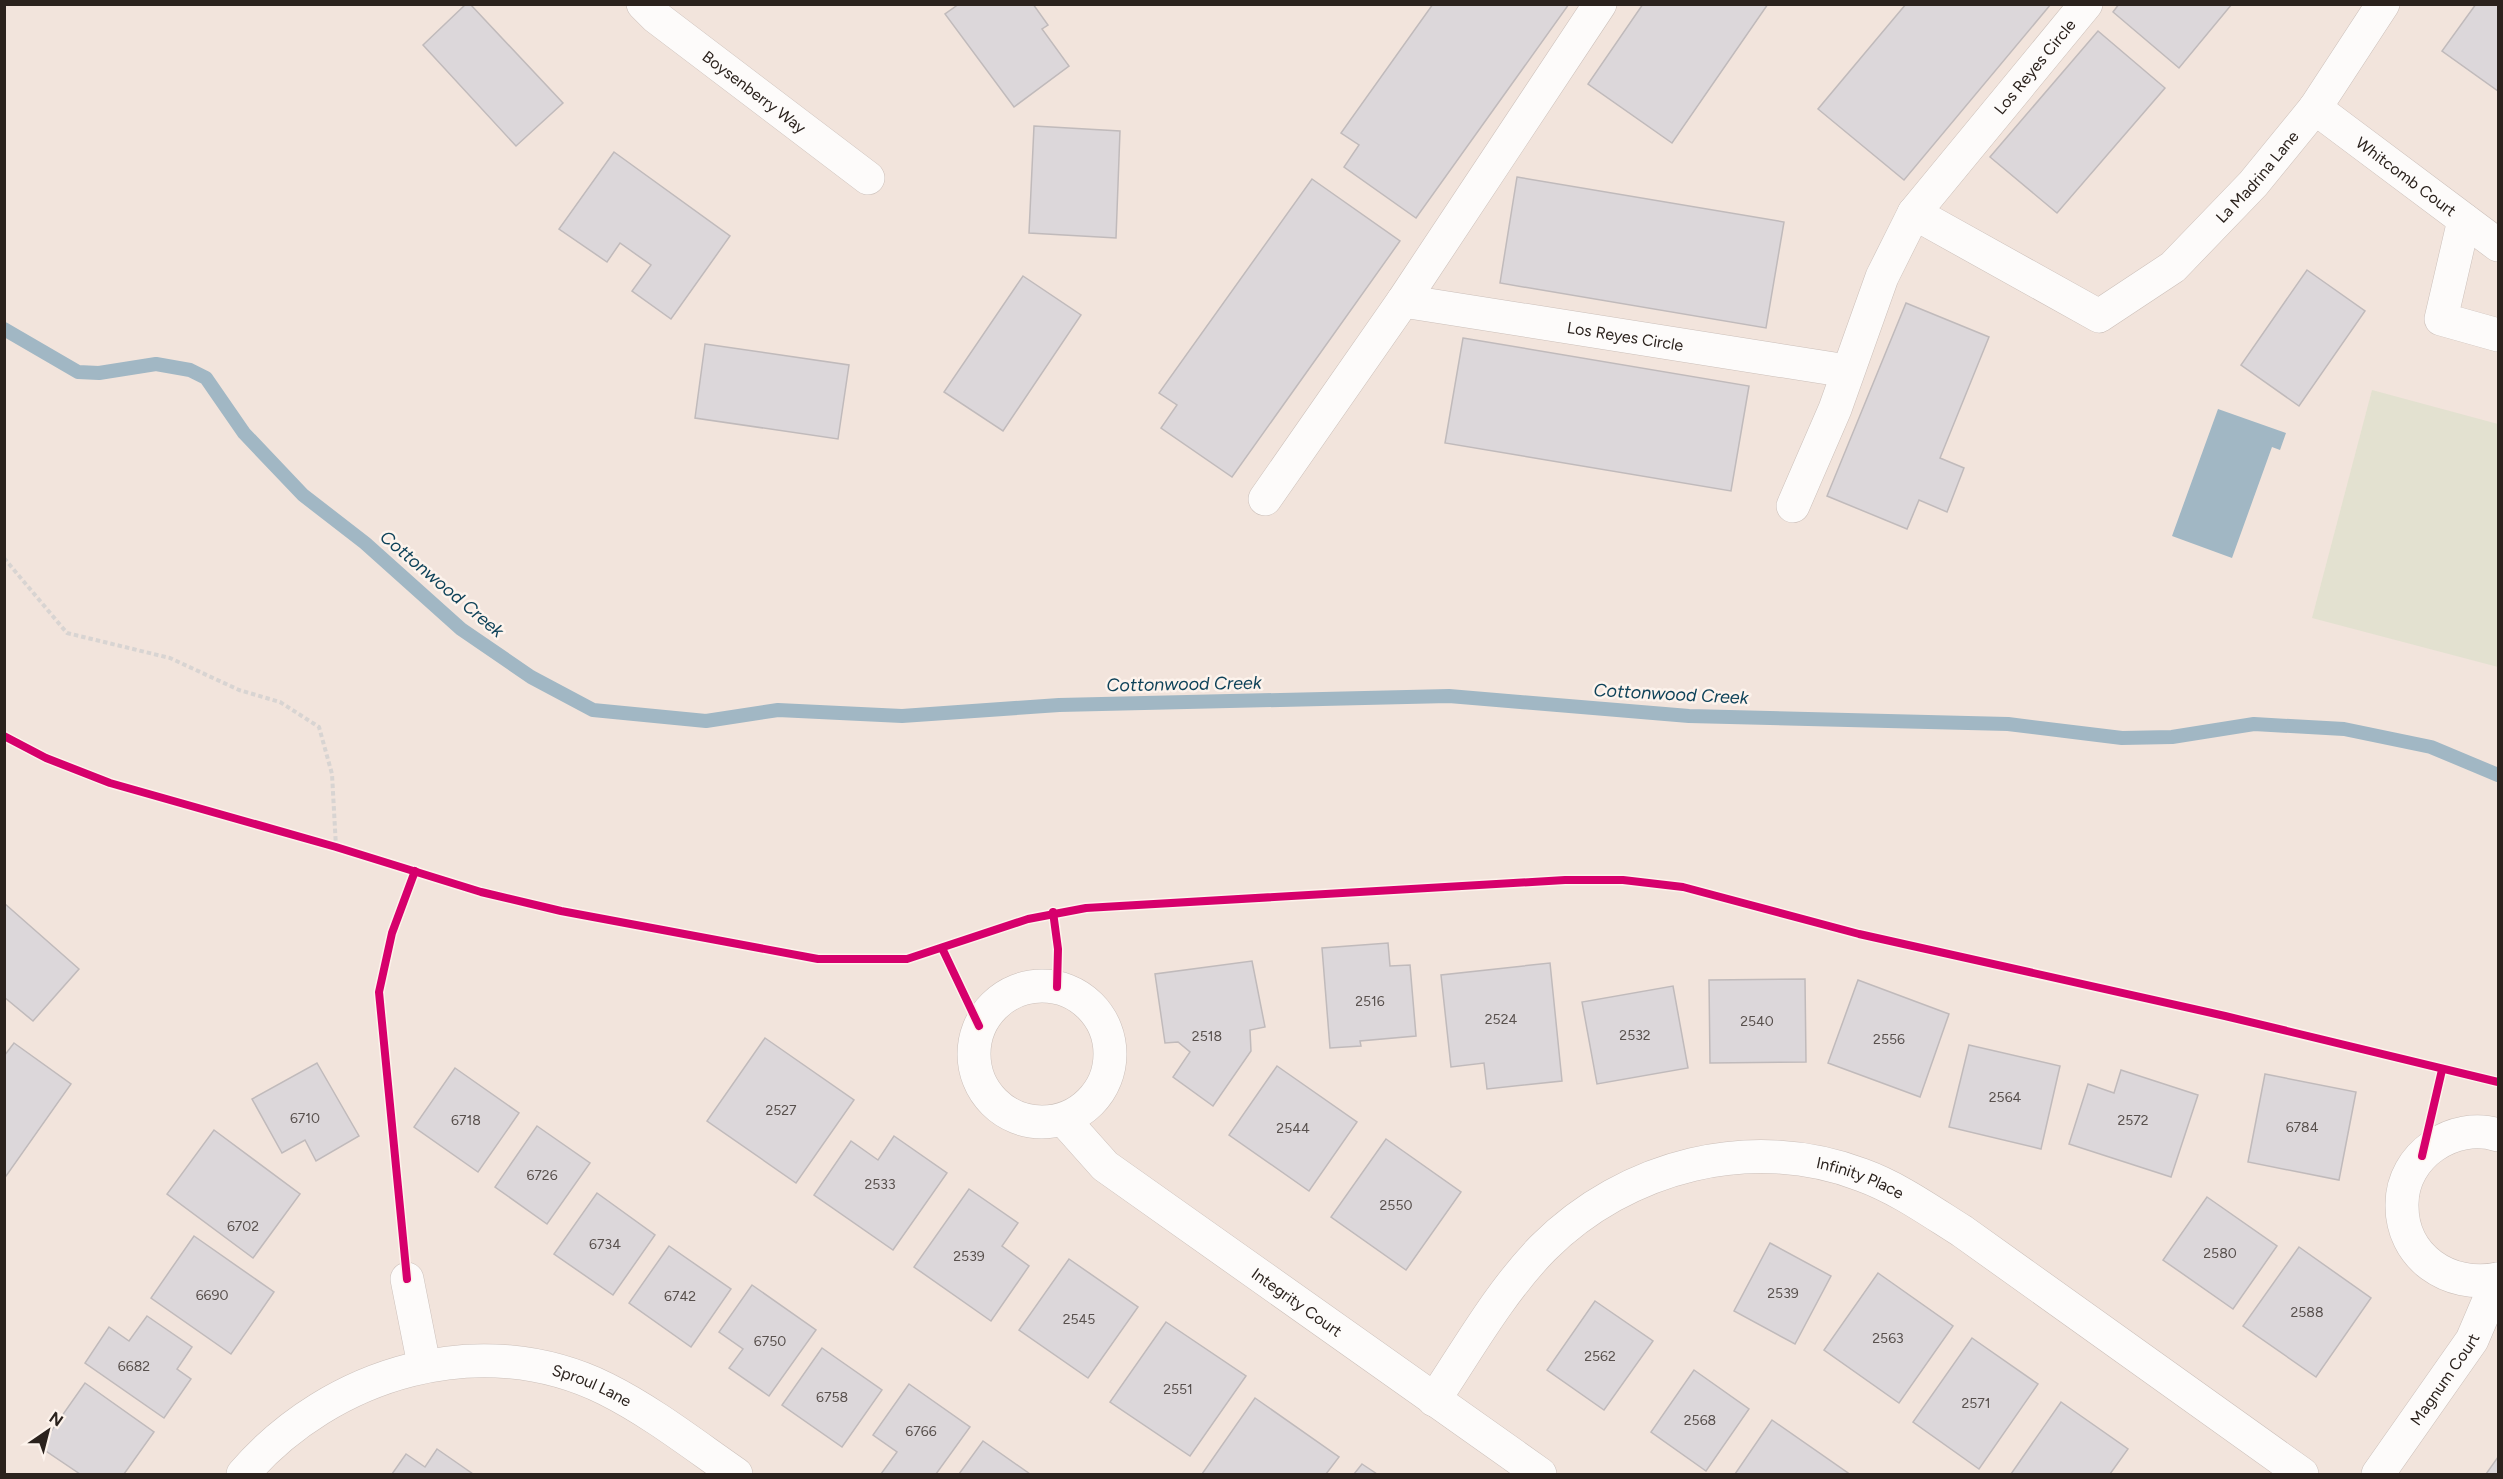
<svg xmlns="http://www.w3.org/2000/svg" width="2503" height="1479" font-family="Figtree,sans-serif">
<rect width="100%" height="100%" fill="#f2e4dc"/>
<!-- green -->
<polygon fill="#e3e1d0" points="2372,390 2498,424 2498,667 2312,618"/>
<!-- water -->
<polygon fill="#a1b7c4" points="2218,409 2286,433 2280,450 2272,447 2232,558 2172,536"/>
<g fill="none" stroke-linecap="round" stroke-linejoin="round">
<!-- stream -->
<polyline stroke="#a1b7c4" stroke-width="14" points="4,329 78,372 99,373 156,364 190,370 206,378 244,433 303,495 365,543 461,629 531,677 593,710 706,721 778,710 902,716 1059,705 1449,696 1689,716 2008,724 2122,738 2172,737 2254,724 2344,729 2431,747 2498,775"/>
</g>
<!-- building -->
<g fill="#dcd7da" stroke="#c0babb" stroke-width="1.5">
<polygon points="466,4 470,4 563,103 516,146 423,45"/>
<polygon points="959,4 1033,4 1048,25 1042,29 1069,66 1014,107 945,14"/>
<polygon points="1433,4 1569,4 1416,218 1344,167 1359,145 1341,133"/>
<polygon points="1643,4 1768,4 1672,143 1588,84"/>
<polygon points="1906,4 2051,4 1904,180 1818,109"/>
<polygon points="2119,4 2232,4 2179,68 2113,12"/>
<polygon points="2476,4 2498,4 2498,91 2442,51"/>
<polygon points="2098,31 2165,88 2057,213 1990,157"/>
<polygon points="1034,126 1120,131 1116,238 1029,233"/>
<polygon points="614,152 730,236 671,319 632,291 651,265 620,243 607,262 559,229"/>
<polygon points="1517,177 1784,222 1766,328 1500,283"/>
<polygon points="1312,179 1400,241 1232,477 1161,428 1177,405 1159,393"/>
<polygon points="2307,270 2365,311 2299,406 2241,365"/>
<polygon points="1023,276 1081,315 1003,431 944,392"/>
<polygon points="1906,303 1989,337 1940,458 1964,468 1947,512 1919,500 1907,529 1827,496"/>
<polygon points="1463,338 1749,386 1731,491 1445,443"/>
<polygon points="705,344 849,365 838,439 695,418"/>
<polygon points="4,903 79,969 33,1021 4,997"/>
<polygon points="1388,943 1390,966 1410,965 1416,1036 1360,1041 1361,1046 1330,1048 1322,948"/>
<polygon points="1252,961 1265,1027 1250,1030 1251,1051 1213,1106 1173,1077 1190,1052 1178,1042 1165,1043 1155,974"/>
<polygon points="1550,963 1562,1081 1487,1089 1484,1063 1451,1067 1441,975"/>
<polygon points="1805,979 1806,1062 1710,1063 1709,980"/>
<polygon points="1858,980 1949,1014 1920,1097 1828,1063"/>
<polygon points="1673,986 1688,1068 1597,1084 1582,1002"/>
<polygon points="765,1038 854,1100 796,1183 707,1121"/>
<polygon points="14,1043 71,1084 4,1179 4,1056"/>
<polygon points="1969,1045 2060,1066 2041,1149 1949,1127"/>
<polygon points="317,1063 359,1136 316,1161 305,1140 282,1153 252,1099"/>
<polygon points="1277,1066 1357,1122 1309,1191 1229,1135"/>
<polygon points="455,1068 519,1113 478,1172 414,1127"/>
<polygon points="2121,1070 2198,1095 2171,1177 2069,1144 2088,1084 2114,1093"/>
<polygon points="2265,1074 2356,1092 2339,1180 2248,1162"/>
<polygon points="537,1126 590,1163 547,1224 495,1187"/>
<polygon points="214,1130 300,1194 253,1258 167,1194"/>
<polygon points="894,1136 947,1173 893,1250 814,1195 851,1141 878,1160"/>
<polygon points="1386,1139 1461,1192 1406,1270 1331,1217"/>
<polygon points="969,1189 1018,1223 1002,1246 1029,1266 991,1321 914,1267"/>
<polygon points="597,1193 655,1235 613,1295 554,1254"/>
<polygon points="2207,1197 2277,1246 2233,1309 2163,1260"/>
<polygon points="194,1236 274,1292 231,1354 151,1298"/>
<polygon points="1770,1243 1831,1276 1795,1344 1734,1311"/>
<polygon points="669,1246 731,1289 691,1347 629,1303"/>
<polygon points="2299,1247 2371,1298 2316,1377 2243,1326"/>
<polygon points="1069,1259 1138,1307 1088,1378 1019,1330"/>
<polygon points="1878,1273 1953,1326 1899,1403 1824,1350"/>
<polygon points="752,1285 816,1330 769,1396 729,1368 743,1349 719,1332"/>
<polygon points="1595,1301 1653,1341 1604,1410 1547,1370"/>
<polygon points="147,1316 192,1347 177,1369 191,1379 164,1418 85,1363 109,1327 129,1341"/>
<polygon points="1166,1322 1246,1376 1190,1456 1110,1402"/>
<polygon points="1972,1338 2038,1384 1979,1469 1913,1422"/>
<polygon points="822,1348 882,1390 842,1447 782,1405"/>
<polygon points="1694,1370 1749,1409 1706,1471 1651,1432"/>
<polygon points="85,1383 154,1432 124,1474 80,1474 40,1447"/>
<polygon points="909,1384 970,1427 936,1474 881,1474 897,1452 873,1435"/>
<polygon points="1255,1398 1339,1457 1326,1474 1202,1474"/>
<polygon points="2061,1402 2128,1449 2110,1474 2011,1474"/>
<polygon points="1772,1420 1848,1473 1846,1474 1735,1474"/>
<polygon points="983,1441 1030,1474 959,1474"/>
<polygon points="437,1449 473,1474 392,1474 406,1454 425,1467"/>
<polygon points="2498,1457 2498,1474 2486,1474"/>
<polygon points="1362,1464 1377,1474 1354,1474"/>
</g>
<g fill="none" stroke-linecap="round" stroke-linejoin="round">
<defs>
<g id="minor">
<path id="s1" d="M643 4 656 17 868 178"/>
<path id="s2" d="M2315 108 2498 245"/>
<path id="s3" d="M1914 213 2099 316 2173 267 2253 184 2315 108 2383 4"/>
<polyline points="2464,220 2441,319 2498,335"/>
<path id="s4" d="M1403 301 1847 371"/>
<polyline points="1265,499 1403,301 1600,4"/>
<path id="s5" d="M1793 506 1835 409 1882 277 1914 213 2086 4"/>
<circle cx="1042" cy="1054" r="68"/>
<path id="s6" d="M1064 1120 1105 1166 1540 1474"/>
<path d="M2498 1135C2454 1121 2402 1155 2402 1204 2401 1257 2449 1289 2498 1279"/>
<polyline points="407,1279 424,1365"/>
<path id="s7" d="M1434 1400C1468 1349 1500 1292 1543 1248 1626 1165 1752 1133 1862 1175 1898 1188 1930 1211 1962 1231L2302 1474"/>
<path id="s8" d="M243 1474C331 1372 481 1327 606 1389 652 1412 694 1445 736 1474"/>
<path id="s9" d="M2378 1474 2472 1340 2498 1279"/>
</g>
</defs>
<!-- minor casing -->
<use href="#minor" stroke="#cbbfb9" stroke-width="34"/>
<!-- path -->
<polyline stroke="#d8d4d2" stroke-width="4" stroke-dasharray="4.5 3" stroke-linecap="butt" points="4,558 67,633 170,658 239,690 280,702 319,727 332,774 336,847"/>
<!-- minor -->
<use href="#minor" stroke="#fdfbfa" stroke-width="33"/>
<defs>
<g id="cycleway">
<polyline points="4,736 46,758 110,783 336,847 481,892 561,911 818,959 907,959 1028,919 1086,908 1565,880 1623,880 1683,887 1859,934 2225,1016 2498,1082"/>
<polyline points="1053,912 1058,949 1057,987"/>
<polyline points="942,948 979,1026"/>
<polyline points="2422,1156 2442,1070"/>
<polyline points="407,1279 379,992 392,933 415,871"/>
</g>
</defs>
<!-- cycleway casing -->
<use href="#cycleway" stroke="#fdf3ec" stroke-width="11"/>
<!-- cycleway -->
<use href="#cycleway" stroke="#d6006c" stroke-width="8"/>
</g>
<g text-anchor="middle" stroke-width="5" stroke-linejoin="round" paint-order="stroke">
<!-- number labels -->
<g font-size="14" fill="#58504d">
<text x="1370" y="1006">2516</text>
<text x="1501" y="1024">2524</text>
<text x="1757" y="1026">2540</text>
<text x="1635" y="1040">2532</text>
<text x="1207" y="1041">2518</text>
<text x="1889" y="1044">2556</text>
<text x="2005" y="1102">2564</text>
<text x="781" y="1115">2527</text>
<text x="305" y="1123">6710</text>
<text x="466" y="1125">6718</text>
<text x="2133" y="1125">2572</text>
<text x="2302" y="1132">6784</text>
<text x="1293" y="1133">2544</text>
<text x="542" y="1180">6726</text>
<text x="880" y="1189">2533</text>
<text x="1396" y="1210">2550</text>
<text x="243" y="1231">6702</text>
<text x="605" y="1249">6734</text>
<text x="2220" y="1258">2580</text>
<text x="969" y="1261">2539</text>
<text x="1783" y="1298">2539</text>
<text x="212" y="1300">6690</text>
<text x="680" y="1301">6742</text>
<text x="2307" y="1317">2588</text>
<text x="1079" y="1324">2545</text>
<text x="1888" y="1343">2563</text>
<text x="770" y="1346">6750</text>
<text x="1600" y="1361">2562</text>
<text x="134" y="1371">6682</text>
<text x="1178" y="1394">2551</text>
<text x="832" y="1402">6758</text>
<text x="1976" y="1408">2571</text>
<text x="1700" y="1425">2568</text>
<text x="921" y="1436">6766</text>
</g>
<!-- street labels -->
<g font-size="16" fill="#2b221d" stroke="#fdf3ec">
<text dy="6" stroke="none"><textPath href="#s5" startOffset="507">Los Reyes Circle</textPath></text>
<text dy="6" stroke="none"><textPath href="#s1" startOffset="142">Boysenberry Way</textPath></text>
<text dy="6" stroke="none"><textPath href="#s3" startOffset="424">La Madrina Lane</textPath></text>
<text dy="6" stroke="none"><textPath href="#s2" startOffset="114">Whitcomb Court</textPath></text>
<text dy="6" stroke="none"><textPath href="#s4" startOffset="225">Los Reyes Circle</textPath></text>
<text dy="6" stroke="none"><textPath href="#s7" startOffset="532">Infinity Place</textPath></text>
<text dy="6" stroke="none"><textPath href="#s6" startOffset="297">Integrity Court</textPath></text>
<text dy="6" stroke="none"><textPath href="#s9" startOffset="116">Magnum Court</textPath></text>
<text dy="6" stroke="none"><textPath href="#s8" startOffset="386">Sproul Lane</textPath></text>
</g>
<!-- water labels -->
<g font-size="18" font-style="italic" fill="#0e4259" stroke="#fdf3ec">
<text transform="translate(442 584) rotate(40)" y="6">Cottonwood Creek</text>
<text transform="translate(1184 684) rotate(-1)" y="6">Cottonwood Creek</text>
<text transform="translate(1671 694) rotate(3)" y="6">Cottonwood Creek</text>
</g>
</g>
<!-- border -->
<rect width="2503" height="1479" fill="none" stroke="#2b221d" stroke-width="12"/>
<!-- north arrow -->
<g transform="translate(48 1431) rotate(35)" stroke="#fdf3ec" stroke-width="4.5" paint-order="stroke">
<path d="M0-4.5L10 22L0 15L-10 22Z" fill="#2b221d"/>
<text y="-9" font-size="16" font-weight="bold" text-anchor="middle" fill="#2b221d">N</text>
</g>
</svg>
